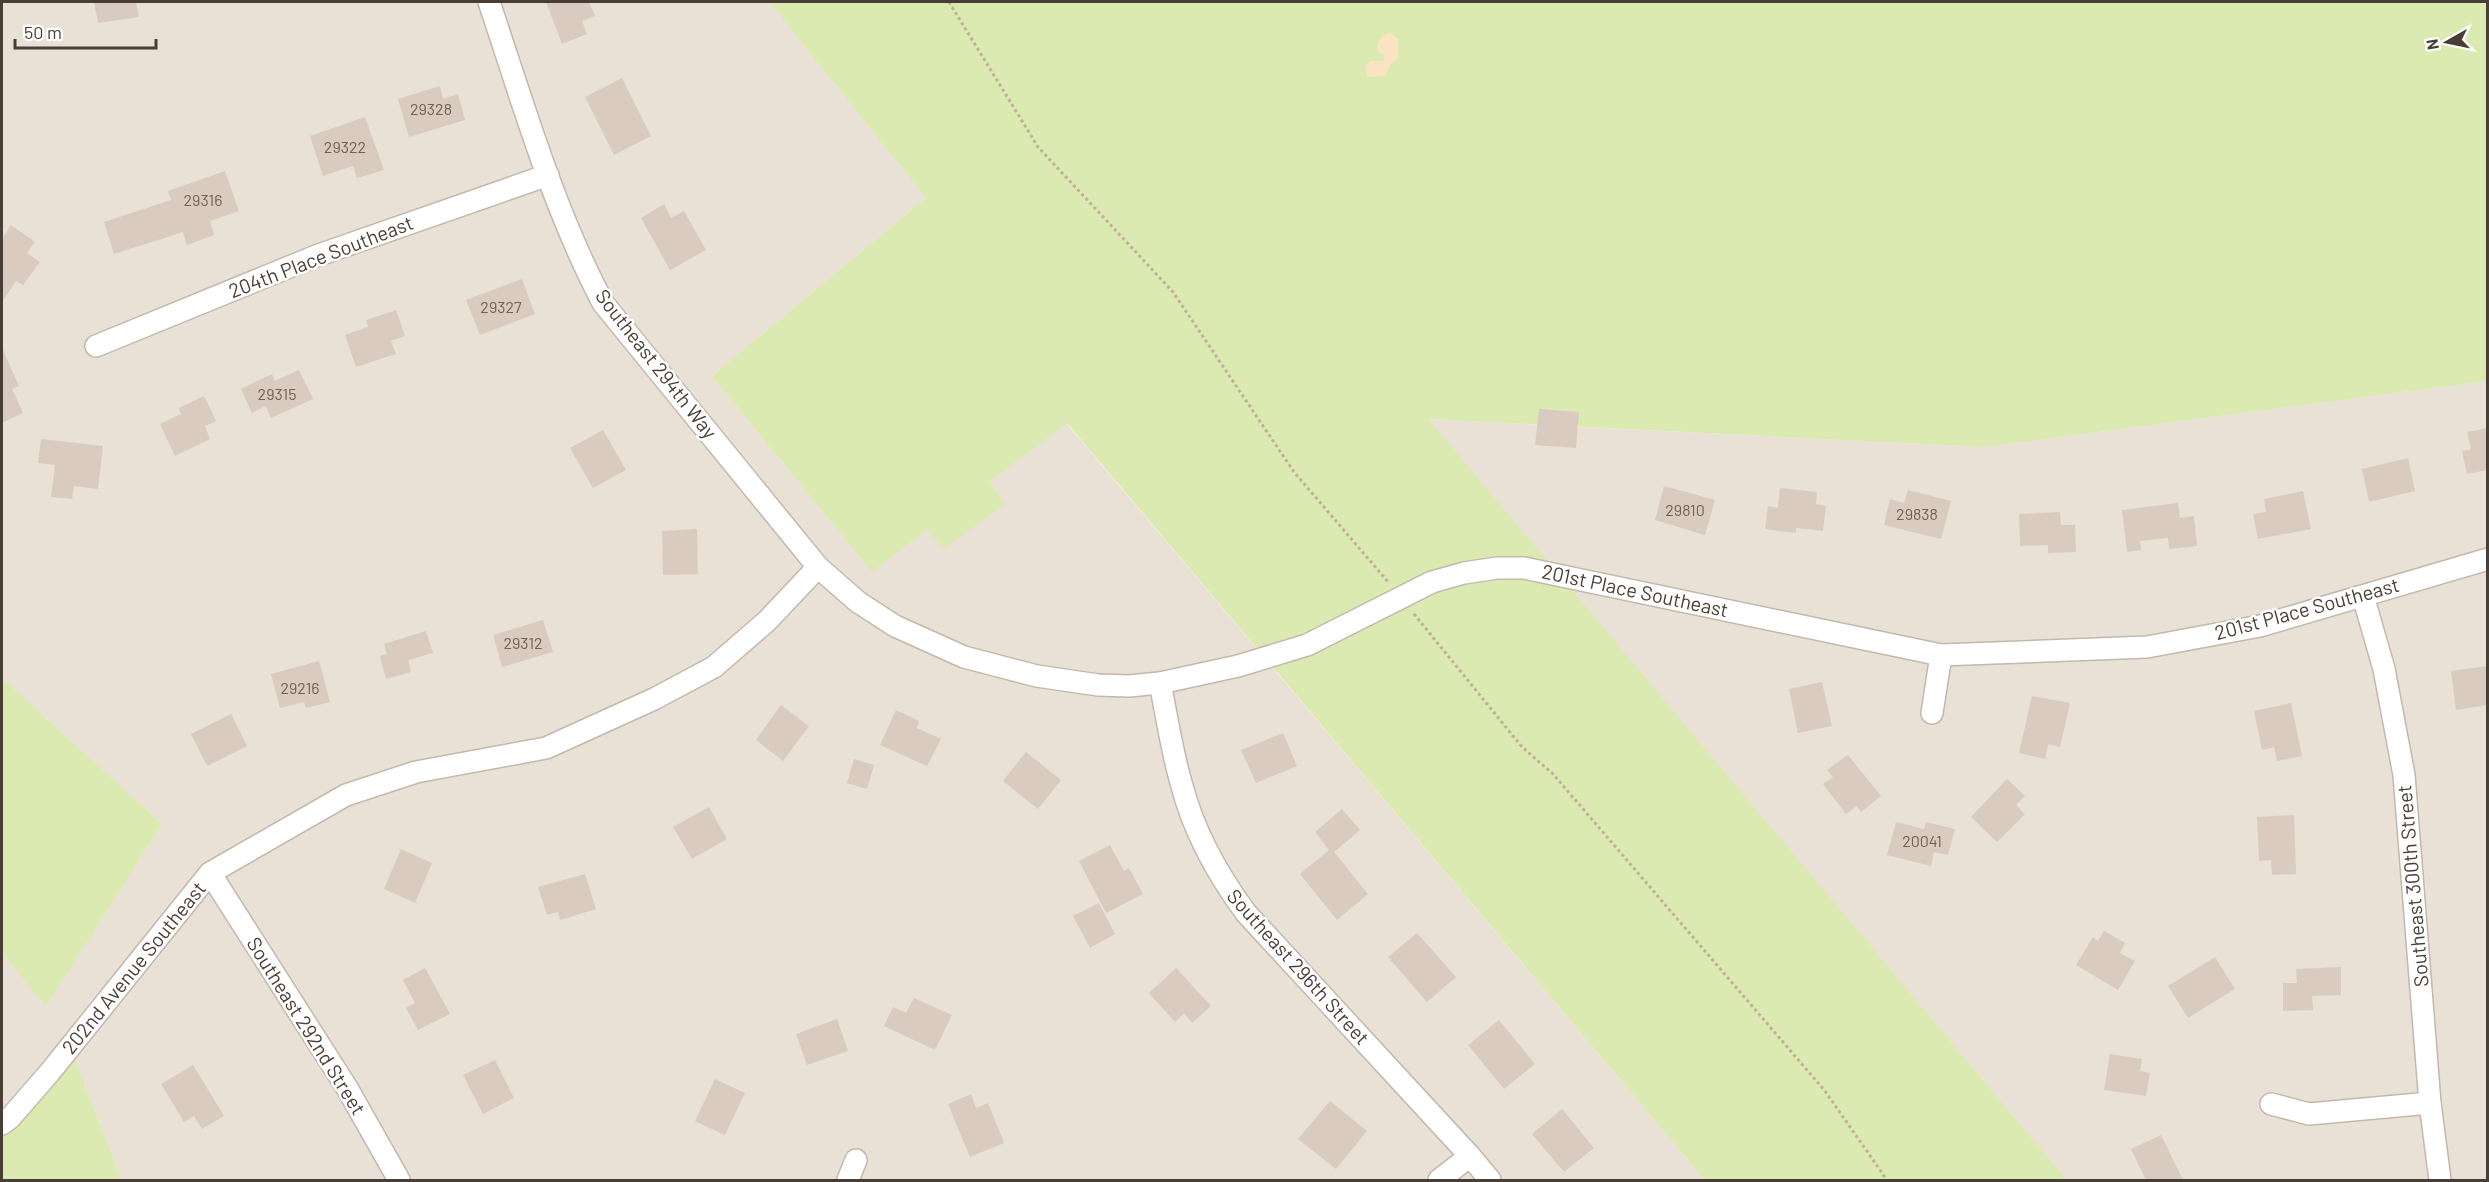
<svg xmlns="http://www.w3.org/2000/svg" width="2489" height="1182" font-family="Barlow,sans-serif">
<rect width="100%" height="100%" fill="#f5efe8"/>
<!-- residential -->
<g fill="#e9e0d6">
<polygon points="2,2 769,2 926,198 712,376 872,572 1066,423 1705,1180 122,1180 84,1083 2,1160 2,953 46,1005 162,824 2,678"/>
<polygon points="2487,381 2487,1180 2067,1180 1427,419 1984,447"/>
</g>
<!-- green -->
<g fill="#dbeab0">
<polygon points="769,2 2487,2 2487,381 1984,447 1428,419 2067,1180 1705,1180 1067,423 989,482 1005,504 943,549 928,529 872,572 712,376 926,198"/>
<polygon points="2,678 162,824 46,1006 2,953"/>
<polygon points="70,1048 122,1180 2,1180 2,1117"/>
</g>
<!-- sand -->
<polygon fill="#fae4c3" points="1390,33 1398,39 1398,58 1389,67 1386,76 1367,77 1366,65 1371,61 1384,61 1384,55 1378,51 1377,45 1381,37"/>
<!-- building -->
<g fill="#dacbc0">
<polygon points="94,2 136,2 139,17 98,23"/>
<polygon points="546,2 589,2 595,16 582,21 587,34 562,44"/>
<polygon points="622,78 651,136 614,155 585,97"/>
<polygon points="440,86 443,99 458,94 465,120 409,137 398,99"/>
<polygon points="365,117 384,170 357,178 353,166 323,176 310,136"/>
<polygon points="225,171 239,211 210,221 214,235 187,245 183,232 114,254 104,222 171,200 168,191"/>
<polygon points="664,204 671,218 684,211 706,250 670,270 641,218"/>
<polygon points="11,225 35,242 27,253 40,262 23,285 16,281 2,302 2,239"/>
<polygon points="522,279 535,314 480,335 466,300"/>
<polygon points="396,310 405,336 391,341 396,354 356,367 345,335 368,327 366,320"/>
<polygon points="2,348 19,386 12,389 23,413 2,423"/>
<polygon points="299,370 313,399 271,418 266,406 252,413 241,389 272,374 275,381"/>
<polygon points="204,396 216,421 205,426 210,439 175,456 160,424 181,414 179,408"/>
<polygon points="1539,409 1579,412 1576,448 1535,445"/>
<polygon points="2487,428 2487,470 2467,474 2462,451 2471,449 2467,432"/>
<polygon points="603,430 626,470 593,488 570,448"/>
<polygon points="41,439 103,446 98,489 74,486 72,499 51,497 55,465 38,463"/>
<polygon points="2408,458 2415,491 2369,502 2362,469"/>
<polygon points="1664,486 1715,500 1705,535 1655,520"/>
<polygon points="1780,488 1817,492 1816,504 1826,506 1823,531 1796,528 1796,533 1765,529 1768,506 1778,508"/>
<polygon points="1908,490 1951,501 1941,539 1884,525 1890,499 1904,503"/>
<polygon points="2303,491 2311,529 2258,539 2253,514 2266,512 2264,499"/>
<polygon points="2178,503 2180,518 2194,516 2197,546 2169,549 2168,538 2140,541 2141,550 2127,552 2122,510"/>
<polygon points="2060,512 2061,525 2075,525 2076,552 2048,553 2048,545 2020,546 2019,514"/>
<polygon points="697,529 698,574 663,575 662,531"/>
<polygon points="543,620 553,652 502,667 493,635"/>
<polygon points="426,631 433,653 408,660 411,672 386,679 380,656 387,654 384,644"/>
<polygon points="319,661 330,702 306,708 304,702 280,708 271,674"/>
<polygon points="2487,666 2487,705 2456,710 2451,671"/>
<polygon points="1822,682 1832,726 1798,733 1789,689"/>
<polygon points="2032,696 2070,703 2060,747 2048,744 2045,759 2019,753"/>
<polygon points="2291,703 2302,756 2277,761 2274,747 2262,750 2254,711"/>
<polygon points="781,705 809,726 783,761 756,740"/>
<polygon points="896,710 919,721 917,728 941,739 927,766 880,745"/>
<polygon points="231,714 247,746 207,766 191,734"/>
<polygon points="1283,733 1297,766 1256,783 1241,750"/>
<polygon points="1026,752 1061,780 1038,809 1003,781"/>
<polygon points="1848,755 1881,796 1861,812 1857,806 1846,814 1823,784 1833,777 1827,770"/>
<polygon points="854,759 874,765 867,789 847,783"/>
<polygon points="2007,779 2025,796 2016,805 2025,814 1997,842 1971,817"/>
<polygon points="709,807 727,839 692,859 673,827"/>
<polygon points="1342,809 1360,830 1334,852 1368,894 1337,920 1300,874 1329,850 1315,832"/>
<polygon points="2294,815 2296,874 2272,875 2271,860 2259,861 2257,817"/>
<polygon points="1896,822 1924,829 1926,822 1955,829 1948,855 1934,852 1931,866 1887,855"/>
<polygon points="1110,845 1124,871 1129,868 1143,894 1106,913 1079,861"/>
<polygon points="401,849 432,863 415,903 384,889"/>
<polygon points="585,874 596,909 560,920 558,912 547,915 538,887"/>
<polygon points="1099,903 1115,934 1090,948 1073,916"/>
<polygon points="2104,931 2125,943 2120,953 2135,961 2118,990 2076,965 2093,937 2098,941"/>
<polygon points="1417,933 1456,977 1427,1002 1388,957"/>
<polygon points="2215,957 2235,989 2188,1018 2168,986"/>
<polygon points="2341,967 2341,995 2312,996 2313,1010 2283,1011 2283,983 2297,983 2296,969"/>
<polygon points="425,968 450,1014 418,1030 406,1008 415,1003 403,980"/>
<polygon points="1176,968 1211,1006 1192,1023 1184,1013 1175,1022 1149,993"/>
<polygon points="914,998 952,1015 935,1050 884,1026 893,1007 906,1013"/>
<polygon points="837,1019 848,1051 807,1065 796,1034"/>
<polygon points="1499,1020 1535,1064 1504,1089 1468,1045"/>
<polygon points="2110,1054 2142,1059 2140,1071 2150,1073 2146,1096 2104,1090"/>
<polygon points="495,1060 514,1098 483,1114 463,1075"/>
<polygon points="193,1065 224,1116 202,1129 194,1116 184,1122 161,1084"/>
<polygon points="715,1079 745,1093 725,1135 695,1121"/>
<polygon points="971,1094 976,1108 988,1103 1004,1143 970,1157 948,1104"/>
<polygon points="1330,1101 1367,1131 1336,1169 1298,1139"/>
<polygon points="1562,1109 1594,1148 1564,1172 1532,1134"/>
<polygon points="2161,1135 2183,1180 2146,1180 2131,1149"/>
</g>
<g fill="none" stroke-linecap="round" stroke-linejoin="round">
<defs>
<g id="minor">
<path d="M489 2C523 103 553 208 603 303L818 567 858 602 895 626 964 657 1037 676 1098 685 1129 686 1160 683 1238 666 1307 645 1432 582 1464 573 1497 568H1524L1941 655 2147 647 2260 626 2488 559"/>
<polyline points="96,346 316,256 548,175"/>
<polyline points="2363,596 2384,669 2404,775 2430,1103 2440,1180"/>
<path d="M1160 683C1167 717 1172 753 1182 786 1194 832 1218 875 1246 913L1470 1156 1490 1180"/>
<polyline points="1932,713 1941,655"/>
<polyline points="210,873 347,1088 399,1180"/>
<polyline points="2271,1104 2309,1114 2430,1103"/>
<polyline points="2,1124 10,1118 50,1072 210,873 346,795 416,772 546,748 654,699 714,667 767,621 818,567"/>
<polyline points="848,1180 856,1160"/>
<polyline points="1439,1180 1470,1156"/>
</g>
</defs>
<!-- minor casing -->
<use href="#minor" stroke="#c4b8ad" stroke-width="24"/>
<!-- path -->
<g stroke="#c3ae9b" stroke-width="3" stroke-dasharray="3 3" stroke-linecap="butt">
<polyline points="949,2 1038,147 1173,292 1294,472 1389,583"/>
<polyline points="1414,614 1522,747 1553,774 1825,1091 1887,1180"/>
</g>
<!-- minor -->
<use href="#minor" stroke="#fff" stroke-width="21"/>
</g>
<g text-anchor="middle" stroke-width="5" stroke-linejoin="round" paint-order="stroke">
<!-- number labels -->
<g font-size="16" fill="#6d6158">
<text x="431" y="115">29328</text>
<text x="345" y="153">29322</text>
<text x="203" y="206">29316</text>
<text x="501" y="313">29327</text>
<text x="277" y="400">29315</text>
<text x="1685" y="516">29810</text>
<text x="1917" y="520">29838</text>
<text x="523" y="649">29312</text>
<text x="300" y="694">29216</text>
<text x="1922" y="847">20041</text>
</g>
<!-- street labels -->
<g font-size="20" fill="#493e36" stroke="#fff">
<text transform="translate(321 257) rotate(-21)" y="7">204th Place Southeast</text>
<text transform="translate(656 364) rotate(52)" y="7">Southeast 294th Way</text>
<text transform="translate(1635 591) rotate(12)" y="7">201st Place Southeast</text>
<text transform="translate(2307 609) rotate(-15)" y="7">201st Place Southeast</text>
<text transform="translate(2413 886) rotate(-95)" y="7">Southeast 300th Street</text>
<text transform="translate(1298 967) rotate(48)" y="7">Southeast 296th Street</text>
<text transform="translate(134 968) rotate(-51)" y="7">202nd Avenue Southeast</text>
<text transform="translate(306 1026) rotate(58)" y="7">Southeast 292nd Street</text>
</g>
</g>
<!-- border -->
<rect width="2489" height="1182" fill="none" stroke="#493e36" stroke-width="6"/>
<!-- north arrow -->
<g transform="translate(2447 42) rotate(261)" stroke="#ffffff" stroke-width="4.5" paint-order="stroke">
<path d="M0-4.5L10 22L0 15L-10 22Z" fill="#493e36"/>
<text y="-9" font-size="16" font-weight="bold" text-anchor="middle" fill="#493e36">N</text>
</g>
<!-- scale -->
<path d="M15 39v9h141v-9" fill="none" stroke="#493e36" stroke-width="3"/>
<text x="24" y="39" font-size="18" fill="#493e36" stroke="#ffffff" stroke-width="4.5" paint-order="stroke">50 m</text>
</svg>
